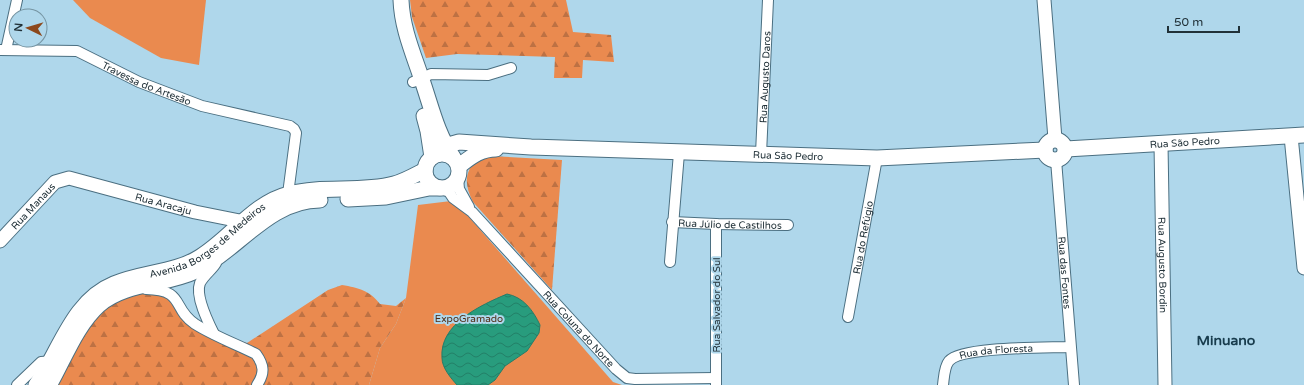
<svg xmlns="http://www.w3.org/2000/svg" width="1304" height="385" font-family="'Varela Round',sans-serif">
<defs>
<pattern id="forest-firs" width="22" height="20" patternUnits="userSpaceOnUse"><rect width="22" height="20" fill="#ea8a4f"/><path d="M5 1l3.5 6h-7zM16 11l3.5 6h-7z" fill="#bd7143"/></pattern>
<pattern id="water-waves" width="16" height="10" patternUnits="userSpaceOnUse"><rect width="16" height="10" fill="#289c7d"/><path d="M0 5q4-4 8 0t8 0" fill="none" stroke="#228067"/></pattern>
</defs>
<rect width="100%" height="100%" fill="#afd7eb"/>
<!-- green -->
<g fill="#ea8a4f">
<polygon points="73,0 206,0 199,65 161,58 90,18"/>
<polygon points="451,201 469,217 613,382 622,385 369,385 380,348 396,324 406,298 418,205"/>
</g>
<!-- forest -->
<g fill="url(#forest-firs)">
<polygon points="410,0 566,0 573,32 611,35 614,62 583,60 582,78 554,78 555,57 457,54 426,58 412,17"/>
<path d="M490 156 562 160 552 290 473 202C464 184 464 172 478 158Z"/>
<path d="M342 285C359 288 369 290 380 304L396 306 406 298 396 324 380 348 369 385H49L62 363 113 295 165 291 185 314 214 334 247 343 328 290Z"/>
</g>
<!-- water -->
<path fill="url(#water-waves)" stroke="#267c68" d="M507 294C523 297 533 310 540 325L539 333 527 351 505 366 495 380 488 385H457C451 378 442 368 442 358 439 324 481 305 507 294Z"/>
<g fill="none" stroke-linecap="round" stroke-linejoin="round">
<defs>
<g id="minor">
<path id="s1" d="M0 50 77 51 139 82 202 106 290 126 294 129 296 133 288 194"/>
<polyline points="6,50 17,0"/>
<polyline points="413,82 431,74 488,75 511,68"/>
<path id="s2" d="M761 154 768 0"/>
<path id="s3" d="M1056 160 1074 385"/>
<polyline points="458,178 459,189 469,207"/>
<path id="s4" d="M440 188 449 192 453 198 472 212 616 369 627 378 635 379 716 378"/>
<path id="s5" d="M672 222 716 224 788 225"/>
<polyline points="716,224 716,385"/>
<polyline points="670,262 679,153"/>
<path d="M146 289C186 290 171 308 195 324 214 336 236 344 256 354 264 365 265 373 257 385"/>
<path id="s6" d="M848 317 877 158"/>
<path d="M214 334C208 322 195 296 200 283 204 275 212 270 216 263"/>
<polyline points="17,385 41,362 54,361"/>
<path id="s7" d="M943 385C944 378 944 367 949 361 962 346 1048 348 1070 347"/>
</g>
<g id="tertiary">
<polyline points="1044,0 1055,139"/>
<polyline points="1291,136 1304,268"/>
<path id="s8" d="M1161 144 1165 385"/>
<path id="s9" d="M0 241 55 182 69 178 195 212 250 223"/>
</g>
<g id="secondary">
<path d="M401 0C402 28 413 53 422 80 431 106 437 134 453 157"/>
<polyline points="424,116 428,131 432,157"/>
<circle cx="1055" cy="150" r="10"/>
<path id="s10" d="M1066 149 1304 135"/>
<circle cx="442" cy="171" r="17"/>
<path id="s11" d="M439 154 445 146 459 142 531 147 877 158 1045 150"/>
<path d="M459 166C471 157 480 149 496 149"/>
<polyline points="348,199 386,197 429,188 440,188"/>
<path d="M51 382C65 357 77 325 99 305 126 282 164 286 196 271 238 250 269 200 320 200"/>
<path id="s12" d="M36 385C60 351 72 301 114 284 142 272 175 273 200 257 231 238 253 203 289 194 323 185 360 193 394 184 405 181 415 175 425 170"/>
</g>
</defs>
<!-- minor casing -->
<use href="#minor" stroke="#4b6f81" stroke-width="12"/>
<!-- tertiary casing -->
<use href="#tertiary" stroke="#4b6f81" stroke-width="15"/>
<!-- secondary casing -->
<use href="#secondary" stroke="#4b6f81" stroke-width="17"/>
<!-- minor -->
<use href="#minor" stroke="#fff" stroke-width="10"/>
<!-- tertiary -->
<use href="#tertiary" stroke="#fff" stroke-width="13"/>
<!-- secondary -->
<use href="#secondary" stroke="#fff" stroke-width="15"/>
</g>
<g text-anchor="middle" stroke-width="4" stroke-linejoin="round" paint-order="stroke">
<!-- street labels -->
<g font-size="10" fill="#213138" stroke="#afd7eb">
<text dy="4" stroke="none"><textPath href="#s2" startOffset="77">Rua Augusto Daros</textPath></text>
<text dy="4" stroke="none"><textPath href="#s1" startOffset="154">Travessa do Artesão</textPath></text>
<text dy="4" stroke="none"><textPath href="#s10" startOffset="119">Rua São Pedro</textPath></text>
<text dy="4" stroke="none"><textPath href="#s11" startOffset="354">Rua São Pedro</textPath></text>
<text dy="4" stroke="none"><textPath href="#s9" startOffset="193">Rua Aracaju</textPath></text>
<text dy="4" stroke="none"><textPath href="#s9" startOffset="48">Rua Manaus</textPath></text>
<text dy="4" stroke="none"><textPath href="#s5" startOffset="58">Rua Júlio de Castilhos</textPath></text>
<text dy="4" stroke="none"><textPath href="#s6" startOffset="81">Rua do Refúgio</textPath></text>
<text dy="4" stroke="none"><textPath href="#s12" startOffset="235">Avenida Borges de Medeiros</textPath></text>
<text dy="4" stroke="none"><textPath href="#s8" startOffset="121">Rua Augusto Bordin</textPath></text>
<text dy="4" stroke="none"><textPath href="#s3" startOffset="113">Rua das Fontes</textPath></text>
<text transform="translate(716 305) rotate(-90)" y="4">Rua Salvador do Sul</text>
<text dy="4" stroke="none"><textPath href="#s4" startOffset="199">Rua Coluna do Norte</textPath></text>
<text dy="4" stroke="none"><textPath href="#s7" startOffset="74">Rua da Floresta</textPath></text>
</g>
<!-- park labels -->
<g font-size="10" fill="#502a11" stroke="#afd7eb">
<text x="469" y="322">ExpoGramado</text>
</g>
<!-- district labels -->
<g font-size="14" font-weight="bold" fill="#183c4d" stroke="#afd7eb">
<text x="1226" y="345">Minuano</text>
</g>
</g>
<!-- north arrow -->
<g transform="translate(28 28) rotate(275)"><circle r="19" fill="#afd7eb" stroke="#7695a3"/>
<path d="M0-3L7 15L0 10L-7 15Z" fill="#8c481c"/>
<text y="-6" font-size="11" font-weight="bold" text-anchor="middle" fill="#213138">N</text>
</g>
<!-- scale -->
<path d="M1168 26v6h71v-6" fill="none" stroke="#213138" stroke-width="2"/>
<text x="1174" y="26" font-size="12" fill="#213138" stroke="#afd7eb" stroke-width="3" paint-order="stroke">50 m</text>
</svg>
